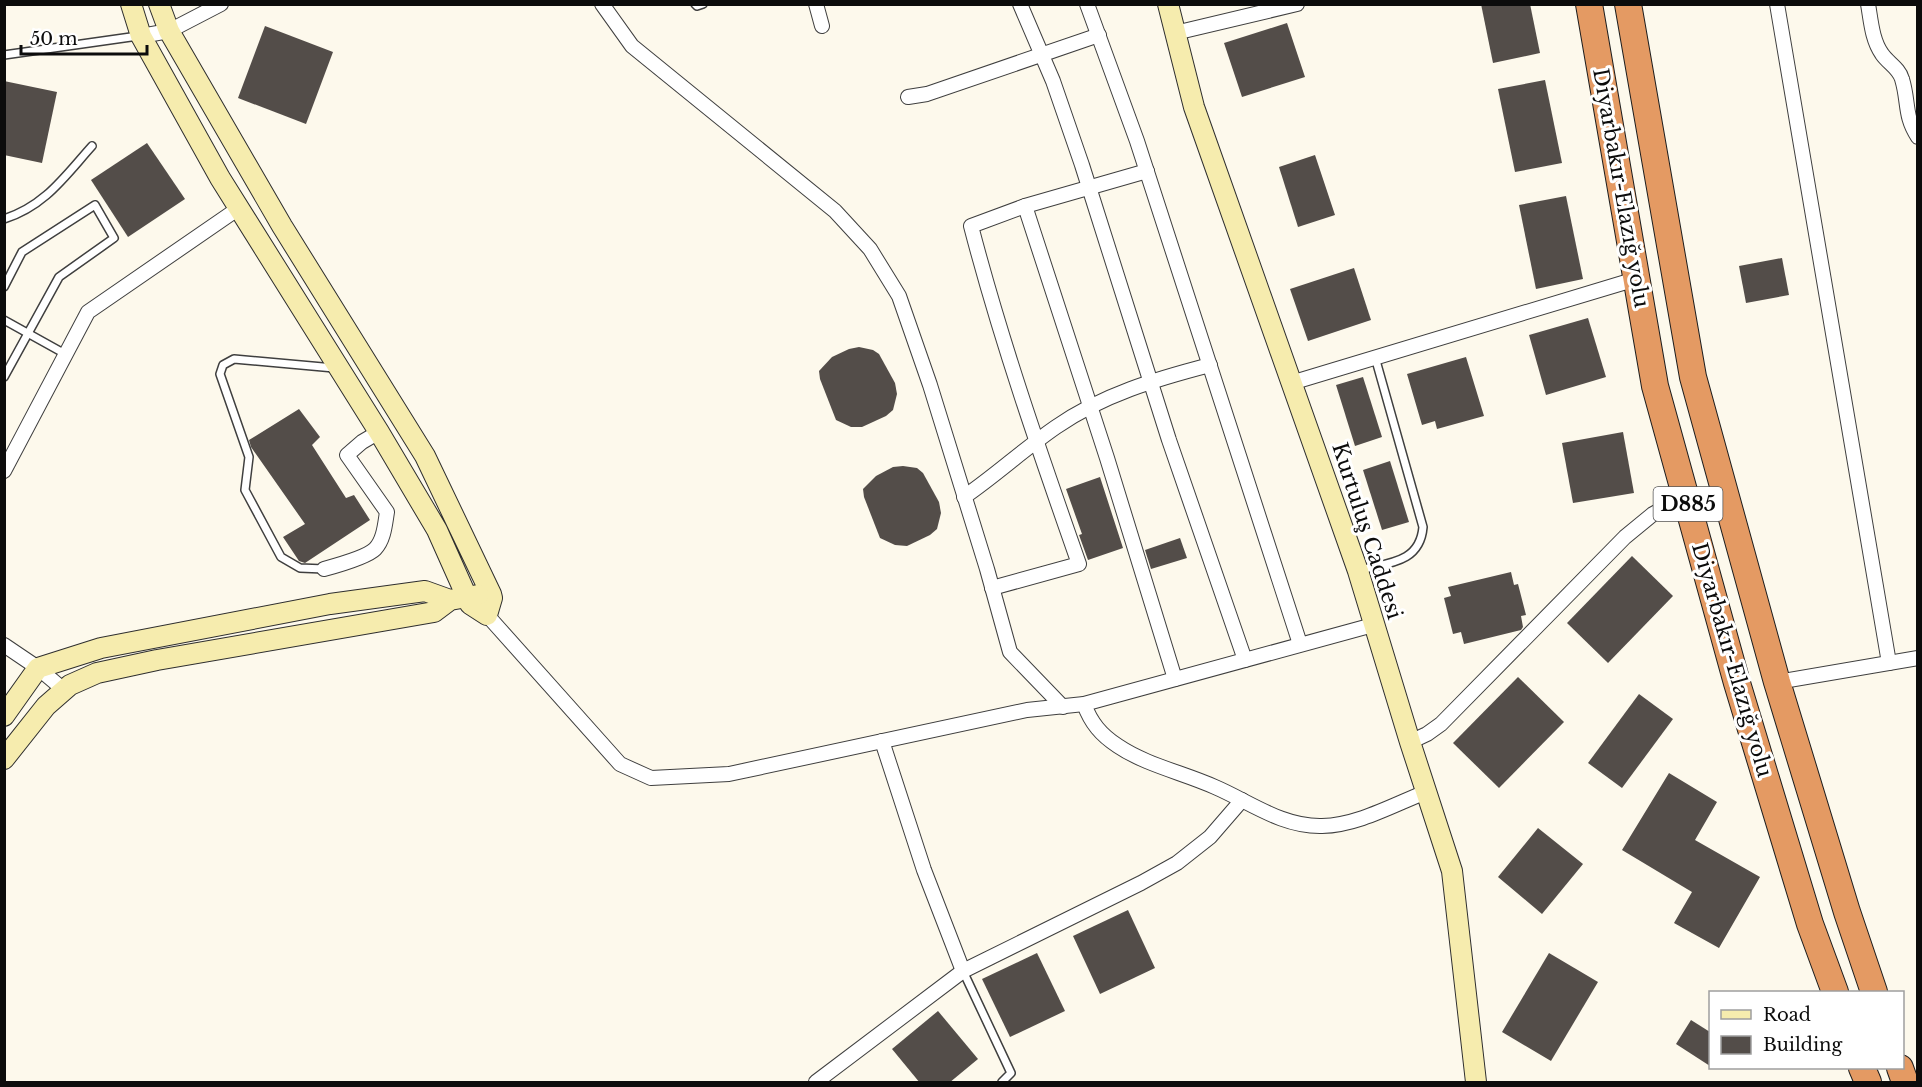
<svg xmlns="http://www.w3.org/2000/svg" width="1922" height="1087" font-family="'Libre Baskerville',serif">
<rect width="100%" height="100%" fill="#fdf9ec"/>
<!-- building -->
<g fill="#534d49">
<polygon points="1481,4 1530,4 1540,53 1493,63"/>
<polygon points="1287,23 1305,77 1242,97 1224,43"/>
<polygon points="265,26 333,52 306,124 238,98"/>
<polygon points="1545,80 1562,163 1515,172 1498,89"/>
<polygon points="4,81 57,92 42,163 4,155"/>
<polygon points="147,143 185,199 128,237 91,180"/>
<polygon points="1315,155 1335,215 1298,227 1279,167"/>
<polygon points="1566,196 1583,279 1536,289 1519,205"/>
<polygon points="1782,258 1789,295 1746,303 1739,266"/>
<polygon points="1354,268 1371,320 1308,341 1290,289"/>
<polygon points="1588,318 1606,377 1546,395 1529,335"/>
<polygon points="859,347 873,350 879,354 895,383 897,394 893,410 886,416 862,427 851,427 836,420 820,379 819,371 832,357 849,349"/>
<polygon points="1466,357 1484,416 1437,429 1435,421 1422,425 1407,374"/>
<polygon points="1363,377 1382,437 1355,446 1336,385"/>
<polygon points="299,409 320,437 312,445 346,498 354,495 370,520 305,563 299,561 283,537 305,524 251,447 249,440"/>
<polygon points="1623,432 1634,493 1573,503 1562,443"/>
<polygon points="1390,461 1409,522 1382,530 1363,470"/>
<polygon points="903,466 917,468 923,473 939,502 941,513 937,529 930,535 907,546 895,545 880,538 864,497 863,489 876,476 893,467"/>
<polygon points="1100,477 1123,548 1088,560 1079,535 1082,534 1066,489"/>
<polygon points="1180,538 1187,558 1151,569 1145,550"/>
<polygon points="1632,556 1673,596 1608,663 1567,623"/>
<polygon points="1511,572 1514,585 1518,584 1526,615 1521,616 1523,627 1521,630 1464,644 1461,632 1453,634 1444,598 1451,596 1448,587"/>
<polygon points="1518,677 1564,722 1499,788 1453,743"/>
<polygon points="1639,694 1673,719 1622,788 1588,763"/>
<polygon points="1669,773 1717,802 1695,840 1760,877 1719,948 1674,923 1692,892 1622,850"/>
<polygon points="1538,828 1583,864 1542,914 1498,877"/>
<polygon points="1128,910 1155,968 1100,994 1073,936"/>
<polygon points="1037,953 1065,1011 1010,1037 982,979"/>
<polygon points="1549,953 1598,982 1551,1061 1502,1032"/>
<polygon points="938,1011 978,1059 949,1083 920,1083 892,1049"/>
<polygon points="1691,1020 1710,1032 1710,1066 1676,1044"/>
</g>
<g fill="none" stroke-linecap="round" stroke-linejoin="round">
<defs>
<g id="lane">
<polyline points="695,4 697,6 703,4"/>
<polyline points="4,55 138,36"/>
<path d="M4 219C45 206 65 176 92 146"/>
<polyline points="4,287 22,252 95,205 114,238 59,277 4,377"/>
<polyline points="4,320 67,355"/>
<polyline points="324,569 300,568 281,557 245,490 249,457 220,374 223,365 234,359 334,368"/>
<path d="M1360 570C1388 563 1420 563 1423 527L1375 357"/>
<polyline points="963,971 1011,1073 1002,1082"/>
</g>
<g id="street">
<polyline points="602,4 632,46 835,211 870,249 899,296 930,385 987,569 1010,652 1063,707"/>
<polyline points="816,4 822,26"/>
<polyline points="1020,4 1053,81 1082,165 1169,440 1245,660"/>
<polyline points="1087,4 1137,141 1300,644"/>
<polyline points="1777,4 1889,663"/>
<path d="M1868 4C1871 21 1872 40 1882 54 1888 63 1899 68 1902 79 1909 102 1904 116 1918 137"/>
<polyline points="1175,33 1297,4"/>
<polyline points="141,36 169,31 221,4"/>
<polyline points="908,97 927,94 1099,35"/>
<polyline points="1025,206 1107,458 1175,679"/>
<polyline points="1291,383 1636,279"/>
<polyline points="4,471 88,312 239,208"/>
<path d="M964 497C996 475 1024 449 1056 427 1102 395 1156 379 1210 365"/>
<path d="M324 569C335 566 367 557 375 549 384 540 385 524 387 512L347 455 362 442 379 432"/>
<path d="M992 588 1079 564C1040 453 1001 341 971 226L1025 206 1147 171"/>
<polyline points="487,615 620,764 651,778 729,774 1027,710 1084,704 1373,625"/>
<polyline points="4,645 38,668 64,690"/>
<polyline points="1777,682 1918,658"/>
<path d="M1084 704C1091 723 1101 735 1118 746 1146 765 1184 773 1215 787 1250 802 1282 827 1322 826 1358 825 1393 805 1426 792"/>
<polyline points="882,741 924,870 963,971"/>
<polyline points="1410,742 1427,734 1441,724 1625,537 1653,514 1685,496"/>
<polyline points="816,1082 963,971 1141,883 1177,863 1210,837 1242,800"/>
</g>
<g id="secondary">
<polyline points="131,4 141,36 220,178 379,432 437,530 470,604 487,615 492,598 491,594 425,456 282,226 169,31 159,4"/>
<polyline points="1168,4 1194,107 1358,571 1410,742 1452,871 1476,1082"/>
<polyline points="4,716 38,668 101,648 330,604 425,591 450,600"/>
<polyline points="4,759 46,706 70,685 97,673 157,660 434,612 450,600 478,595"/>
</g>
<g id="highway">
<polyline points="1589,4 1655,386 1737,683 1810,924 1835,992"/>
<polyline points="1628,4 1693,377 1777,682 1847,912 1874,992"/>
<polyline points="1862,1068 1868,1082"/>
<polyline points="1900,1068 1905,1082"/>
</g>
</defs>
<!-- lane casing -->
<use href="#lane" stroke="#3f3f3f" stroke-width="10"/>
<!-- street casing -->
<use href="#street" stroke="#3f3f3f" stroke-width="16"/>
<!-- secondary casing -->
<use href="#secondary" stroke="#2e2e2e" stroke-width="22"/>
<!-- highway casing -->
<use href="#highway" stroke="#1d1d1d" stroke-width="28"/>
<!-- lane -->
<use href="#lane" stroke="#fff" stroke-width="7"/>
<!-- street -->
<use href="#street" stroke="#fff" stroke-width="14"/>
<!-- secondary -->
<use href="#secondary" stroke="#f6ecae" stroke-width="20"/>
<!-- highway -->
<use href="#highway" stroke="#e49a63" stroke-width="26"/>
</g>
<g text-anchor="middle" stroke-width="6" stroke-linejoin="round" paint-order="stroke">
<!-- shield labels -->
<rect fill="#fff" stroke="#555" stroke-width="1.5" x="1653.5" y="487" width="69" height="34" rx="4.5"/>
<g font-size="20" font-weight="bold" fill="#0c0c0c">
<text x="1688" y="511">D885</text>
</g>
<!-- street labels -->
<g font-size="21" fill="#0c0c0c" stroke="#fff">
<text transform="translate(1621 188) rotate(80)" y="7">Diyarbakır-Elazığ yolu</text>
<text transform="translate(1367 531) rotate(72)" y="7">Kurtuluş Caddesi</text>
<text transform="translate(1732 660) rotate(74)" y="7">Diyarbakır-Elazığ yolu</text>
</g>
</g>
<!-- border -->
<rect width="1922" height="1087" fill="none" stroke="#0c0c0c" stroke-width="12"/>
<!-- legend -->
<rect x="1709" y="991" width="195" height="78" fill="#ffffff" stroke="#9e9e9e" stroke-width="1.5"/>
<rect x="1721" y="1010" width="30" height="9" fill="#f6ecae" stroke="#9e9e9e" stroke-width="1.5"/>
<text x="1763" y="1021" font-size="18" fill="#0c0c0c">Road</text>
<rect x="1721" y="1036" width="30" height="18" fill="#534d49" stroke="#9e9e9e" stroke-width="1.5"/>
<text x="1763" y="1051" font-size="18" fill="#0c0c0c">Building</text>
<!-- scale -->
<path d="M21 45v9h126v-9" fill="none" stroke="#0c0c0c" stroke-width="3"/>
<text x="30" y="45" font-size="18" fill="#0c0c0c" stroke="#ffffff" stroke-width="4.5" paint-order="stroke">50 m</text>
</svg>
